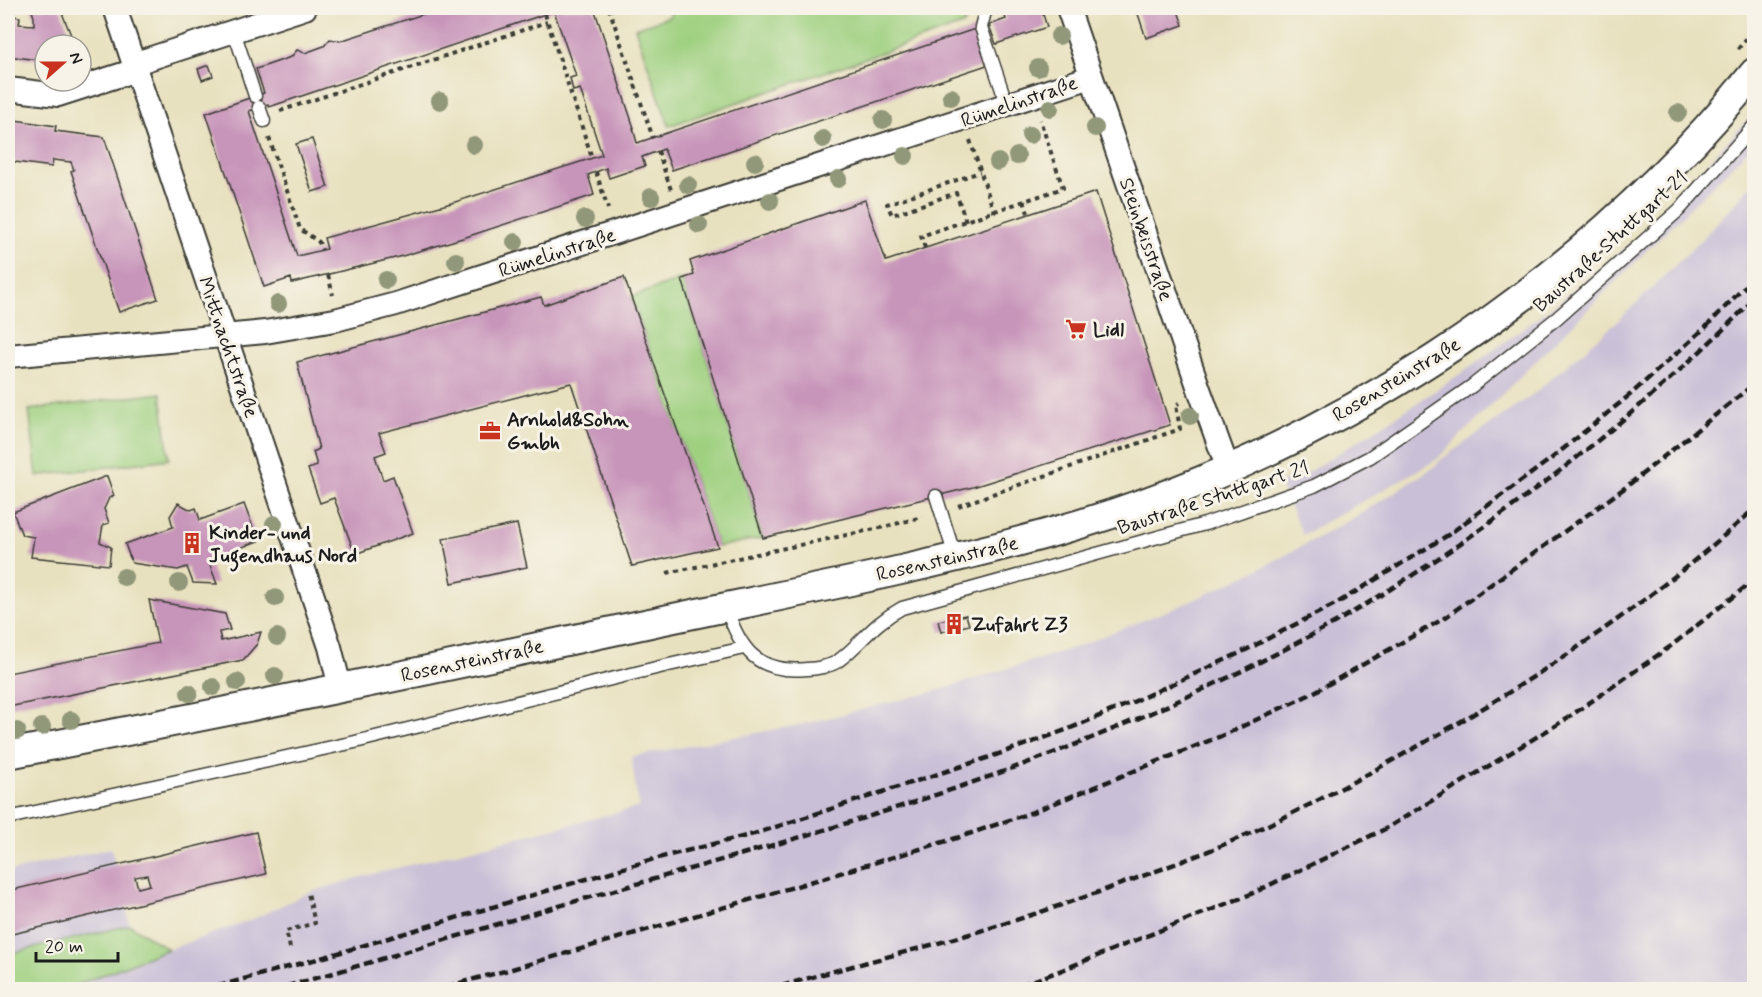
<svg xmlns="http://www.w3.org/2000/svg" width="1762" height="997" font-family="Mynerve,sans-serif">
<rect width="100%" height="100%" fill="#f7f3e8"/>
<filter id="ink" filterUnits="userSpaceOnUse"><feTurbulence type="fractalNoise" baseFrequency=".0167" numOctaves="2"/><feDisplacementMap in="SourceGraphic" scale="12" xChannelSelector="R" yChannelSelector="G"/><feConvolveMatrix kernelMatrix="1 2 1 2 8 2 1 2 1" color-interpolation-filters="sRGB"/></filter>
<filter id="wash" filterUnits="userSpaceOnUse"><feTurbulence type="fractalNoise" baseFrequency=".008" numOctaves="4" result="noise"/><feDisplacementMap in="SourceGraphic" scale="24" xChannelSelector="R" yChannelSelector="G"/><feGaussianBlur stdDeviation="1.35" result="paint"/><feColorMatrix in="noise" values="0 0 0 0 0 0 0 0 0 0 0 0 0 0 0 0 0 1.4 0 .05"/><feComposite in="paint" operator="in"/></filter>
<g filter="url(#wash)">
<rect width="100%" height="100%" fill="#e8e1bf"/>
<!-- industrial -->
<g fill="#c9bfd7">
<polygon points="1754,113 1754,144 1436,460 1303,535 1279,483 1310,471 1385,424 1475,364 1561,300 1636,239"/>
<polygon points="1754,182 1754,989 66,990 139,960 253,919 308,893 357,878 639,807 631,757 808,723 940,690 1073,648 1192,601 1271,563 1359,515 1437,465 1439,461 1536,392 1619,320 1702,239"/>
<polygon points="111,848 130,925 8,954 8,872"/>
</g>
<!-- green -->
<g fill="#9fd080" stroke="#5e764e" stroke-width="1.5">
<polygon points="669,8 959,8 965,24 669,126 635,28 671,16"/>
<polygon points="682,279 763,538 718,547 631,297"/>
<polygon points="161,393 169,459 37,476 29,410"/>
<polygon points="130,925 168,949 66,989 8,989 8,954"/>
</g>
<g id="blocks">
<!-- building -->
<g fill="#c794ba" fill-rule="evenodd">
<polygon points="31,8 60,8 75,45 45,45 45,61 8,56 8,15 20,17 19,24 34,25 34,17"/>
<polygon points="171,8 195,8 181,13"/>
<path d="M442 8H594L634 128H633L637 143 975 29 987 65 672 170 664 149 642 157 645 166 609 178 606 168 588 175 594 195 466 237 399 257 292 283 291 278 264 287 206 113 264 93 256 69 291 57 297 50 305 53 324 46 330 39 340 41ZM554 11 576 76 570 78 573 91 580 89 602 155 455 202 324 238 327 249 297 256 249 111 268 104 269 107Z"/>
<polygon points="1002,8 1041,8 1047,27 996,44 989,25 1006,19"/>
<polygon points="1136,8 1177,8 1183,25 1146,38"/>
<polygon points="209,65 213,76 202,80 198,69"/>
<polygon points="8,119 56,126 55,131 104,137 158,299 119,312 71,171 74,170 71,162 53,160 52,167 8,161"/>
<polygon points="312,139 328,187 312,192 296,144"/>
<polygon points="1096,192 1170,425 973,487 763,538 682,279 694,275 690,261 865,200 886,261"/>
<polygon points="624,277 718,547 632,566 571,383 379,433 386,452 375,456 383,480 393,476 413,533 355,554 334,498 320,503 308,469 317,466 313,452 319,449 297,362 541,297 544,305"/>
<polygon points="107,476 114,496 109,498 104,509 109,523 103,525 100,542 111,547 109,565 31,557 34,537 22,535 13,512"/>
<polygon points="178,503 191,510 196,508 200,520 244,504 258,541 208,560 217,584 193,583 187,567 178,570 132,563 125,544 173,527 170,516"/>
<polygon points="517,524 527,567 452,583 443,539"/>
<polygon points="149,600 225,614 230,630 219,632 221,641 261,632 257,644 243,660 8,707 8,673 158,643"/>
<polygon points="966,615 969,625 941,632 938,621"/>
<path d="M256 832 266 874 8 935V891ZM147 875 150 885 138 888 135 877Z"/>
</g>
</g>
</g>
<g filter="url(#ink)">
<use href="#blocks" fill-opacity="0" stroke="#3b3a34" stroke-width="1.5"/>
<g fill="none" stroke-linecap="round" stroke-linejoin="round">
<defs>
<g id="service">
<polyline points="986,8 981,27 1007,105"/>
<polyline points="234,31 255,96"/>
<polyline points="259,107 264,121"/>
<polyline points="936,496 955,556"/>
<path d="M726 607C740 650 758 674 807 669 816 669 831 666 838 661 862 643 872 624 902 608L1205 524 1314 486 1370 457 1472 386 1557 318 1679 210 1754 126"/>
<polyline points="8,818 355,742 660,667 744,648"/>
</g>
<g id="minor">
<polyline points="115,8 330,647 340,687"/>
<polyline points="1068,8 1199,389 1228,469"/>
<polyline points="133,64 305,8"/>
<polyline points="8,89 58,95 136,70"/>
<polyline points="8,356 265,332 335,320 396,304 1091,77"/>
</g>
<path id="tertiary" d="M8 754C222 713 437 669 650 623 782 595 916 570 1046 534 1320 458 1574 294 1754 73"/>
</defs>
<!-- service casing -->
<use href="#service" stroke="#3b3a34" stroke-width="15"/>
<!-- minor casing -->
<use href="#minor" stroke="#3b3a34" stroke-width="26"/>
<!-- tertiary casing -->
<use href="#tertiary" stroke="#3b3a34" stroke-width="32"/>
<!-- path -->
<g stroke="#3b3a34" stroke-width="4" stroke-dasharray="4.5 4.5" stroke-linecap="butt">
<polyline points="609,8 653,138"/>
<polyline points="545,14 592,158"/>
<polyline points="1738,49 1754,29"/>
<polyline points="280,111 547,22"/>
<polyline points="269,138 300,229 319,242 322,250"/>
<polyline points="970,140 994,212"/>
<polyline points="658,151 671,190"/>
<polyline points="596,172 608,209"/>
<polyline points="1024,201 1028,213"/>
<polyline points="966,221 956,193 892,215 887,204 980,172"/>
<polyline points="925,248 921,236 1063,188 1040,120"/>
<polyline points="328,275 333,295"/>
<polyline points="958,506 1180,429 1176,405 1179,403"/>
<polyline points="667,573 880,528 922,517"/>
<polyline points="290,948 286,931 315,923 308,893"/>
</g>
<!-- service -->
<use href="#service" stroke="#fff" stroke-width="12"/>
<!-- minor -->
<use href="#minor" stroke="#fff" stroke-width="22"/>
<!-- tertiary -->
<use href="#tertiary" stroke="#fff" stroke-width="28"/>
<!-- rail -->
<g stroke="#1c1c1c" stroke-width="4.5" stroke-dasharray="9 4.5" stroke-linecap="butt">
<polyline points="204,990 328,956 654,859 754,834 993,756 1066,730 1133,702 1240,653 1339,602 1448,535 1552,458 1631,394 1706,327 1754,277"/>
<path d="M273 990C383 960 491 925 601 894 785 842 971 792 1146 715 1215 685 1283 652 1348 615 1496 527 1633 421 1754 299"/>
<polyline points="433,990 512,969 780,891 960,837 1030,813 1226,734 1311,694 1443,619 1626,487 1754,384"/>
<path d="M768 990C830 971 893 956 956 938 1034 916 1112 888 1188 859 1256 833 1321 800 1384 765 1516 693 1643 610 1754 509"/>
<polyline points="1007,990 1057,972 1251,894 1387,828 1566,719 1671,646 1754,580"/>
</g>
</g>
<!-- trees -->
<g fill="#919779">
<circle cx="1059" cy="36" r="9"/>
<circle cx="1038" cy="68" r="9"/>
<circle cx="951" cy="97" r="9"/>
<circle cx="440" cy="101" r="9"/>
<circle cx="1050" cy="108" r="9"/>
<circle cx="1678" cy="113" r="9"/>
<circle cx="883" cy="120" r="9"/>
<circle cx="1095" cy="128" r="9"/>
<circle cx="1030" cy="135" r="9"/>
<circle cx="823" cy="139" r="9"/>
<circle cx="474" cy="145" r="9"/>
<circle cx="905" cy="156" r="9"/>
<circle cx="1017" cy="156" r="9"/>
<circle cx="755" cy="162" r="9"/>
<circle cx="998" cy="162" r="9"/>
<circle cx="838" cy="179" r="9"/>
<circle cx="688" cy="185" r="9"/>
<circle cx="651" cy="197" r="9"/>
<circle cx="770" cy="201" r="9"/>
<circle cx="585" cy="219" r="9"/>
<circle cx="699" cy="225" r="9"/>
<circle cx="515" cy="242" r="9"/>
<circle cx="456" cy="261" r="9"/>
<circle cx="386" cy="280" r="9"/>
<circle cx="278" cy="304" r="9"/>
<circle cx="1190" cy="416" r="9"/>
<circle cx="274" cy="524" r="9"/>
<circle cx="124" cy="577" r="9"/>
<circle cx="179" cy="583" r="9"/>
<circle cx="275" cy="598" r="9"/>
<circle cx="277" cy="637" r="9"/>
<circle cx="275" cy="676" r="9"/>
<circle cx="237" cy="682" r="9"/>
<circle cx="213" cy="687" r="9"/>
<circle cx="189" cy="693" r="9"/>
<circle cx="71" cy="720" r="9"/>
<circle cx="42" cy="727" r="9"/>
<circle cx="17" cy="731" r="9"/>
</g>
</g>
<!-- icons -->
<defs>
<symbol id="supermarket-bare" viewBox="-9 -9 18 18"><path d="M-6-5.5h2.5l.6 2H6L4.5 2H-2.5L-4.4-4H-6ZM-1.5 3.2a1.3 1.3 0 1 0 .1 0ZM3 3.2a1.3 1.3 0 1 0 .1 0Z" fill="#c8321e" stroke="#f7f3e8" stroke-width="2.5" paint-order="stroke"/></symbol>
<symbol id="office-bare" viewBox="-9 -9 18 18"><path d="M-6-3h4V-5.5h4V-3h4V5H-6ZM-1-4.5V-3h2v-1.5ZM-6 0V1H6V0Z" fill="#c8321e" stroke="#f7f3e8" stroke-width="2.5" paint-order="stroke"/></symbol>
<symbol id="building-bare" viewBox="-9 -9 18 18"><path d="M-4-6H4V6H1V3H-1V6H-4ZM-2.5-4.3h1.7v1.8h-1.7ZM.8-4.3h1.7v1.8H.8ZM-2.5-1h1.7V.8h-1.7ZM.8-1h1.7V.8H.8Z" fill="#c8321e" stroke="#f7f3e8" stroke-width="2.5" paint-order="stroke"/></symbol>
</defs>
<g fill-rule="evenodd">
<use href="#supermarket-bare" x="1061" y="314" width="30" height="30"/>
<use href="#office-bare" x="475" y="416" width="30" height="30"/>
<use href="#building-bare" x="177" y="528" width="30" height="30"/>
<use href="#building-bare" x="939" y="609" width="30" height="30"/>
</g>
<g text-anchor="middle" stroke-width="6" stroke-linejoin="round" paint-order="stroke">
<!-- street labels -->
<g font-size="20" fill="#1c1c1c" stroke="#f7f3e8">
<text transform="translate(1019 101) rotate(-19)" y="7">Rümelinstraße</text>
<text transform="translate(1147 239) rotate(71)" y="7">Steinbeisstraße</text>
<text transform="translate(1610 241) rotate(-42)" y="7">Baustraße Stuttgart 21</text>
<text transform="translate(557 252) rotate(-18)" y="7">Rümelinstraße</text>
<text transform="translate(229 347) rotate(71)" y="7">Mittnachtstraße</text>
<text transform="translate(1396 379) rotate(-31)" y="7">Rosensteinstraße</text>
<text transform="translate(1213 497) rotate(-18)" y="7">Baustraße Stuttgart 21</text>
<text transform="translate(947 558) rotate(-13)" y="7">Rosensteinstraße</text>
<text transform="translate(472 660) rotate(-12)" y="7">Rosensteinstraße</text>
</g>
<!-- poi labels -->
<g font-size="20" font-weight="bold" fill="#1c1c1c" stroke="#f7f3e8" text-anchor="start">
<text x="1093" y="336">Lidl</text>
<text x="507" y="426">Arnhold&amp;Sohn<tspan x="507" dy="23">Gmbh</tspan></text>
<text x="209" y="539">Kinder- und<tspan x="209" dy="23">Jugendhaus Nord</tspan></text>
<text x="971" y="631">Zufahrt Z3</text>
</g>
</g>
<!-- margin -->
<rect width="1762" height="997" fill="none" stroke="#f7f3e8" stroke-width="30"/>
<!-- north arrow -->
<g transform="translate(63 63) rotate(69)"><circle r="28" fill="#f7f3e8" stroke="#9f9d96" stroke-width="1.5"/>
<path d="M0-4.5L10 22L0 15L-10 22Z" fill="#c8321e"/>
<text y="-9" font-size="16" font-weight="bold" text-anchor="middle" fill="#1c1c1c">N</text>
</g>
<!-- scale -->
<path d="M36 952v9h82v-9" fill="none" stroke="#1c1c1c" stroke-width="3"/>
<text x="45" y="952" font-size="18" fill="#1c1c1c" stroke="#f7f3e8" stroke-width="4.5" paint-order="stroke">20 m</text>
</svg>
